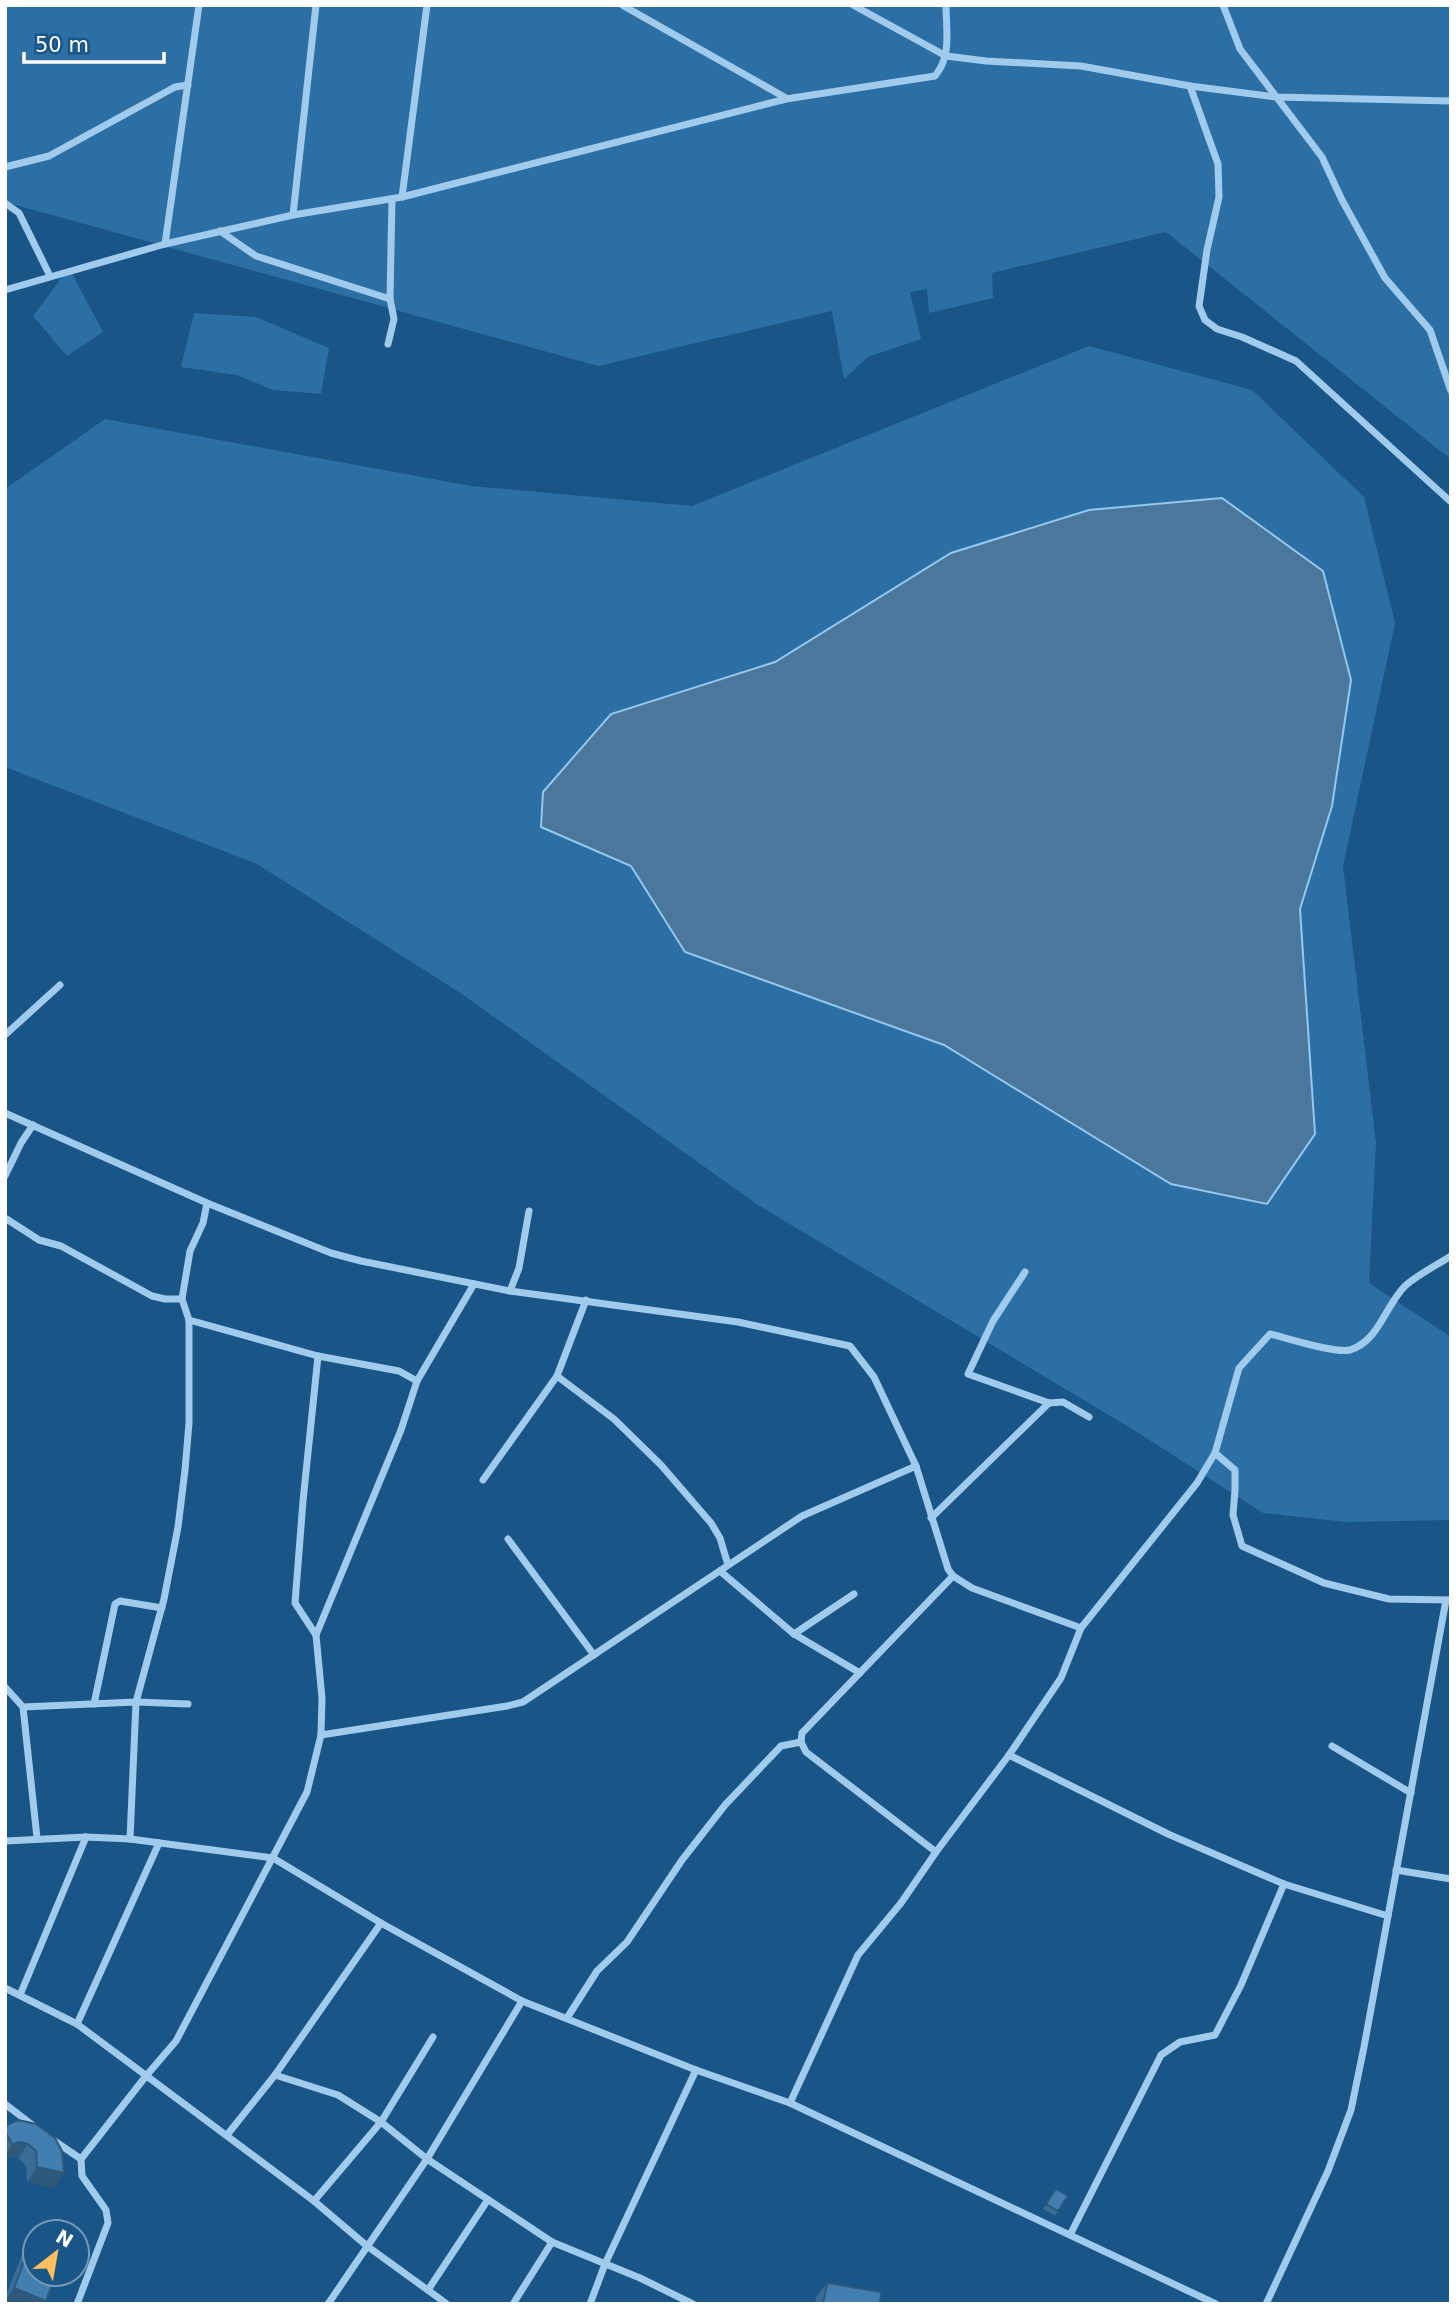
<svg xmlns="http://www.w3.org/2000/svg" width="1456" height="2309" font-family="'DejaVu Sans',sans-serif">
<rect width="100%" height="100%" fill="#195587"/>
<!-- green -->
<g fill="#2c6fa5">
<polygon points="5,5 1451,5 1451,467 1448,457 1166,232 992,273 993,298 929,313 927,289 910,292 921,339 868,357 844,379 832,311 598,366 5,202"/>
<polygon points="69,268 103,332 67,356 33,316"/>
<polygon points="194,313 256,317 329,348 321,394 273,390 237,375 181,367"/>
<polygon points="1089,346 1252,390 1364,497 1395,623 1343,866 1376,1143 1369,1283 1451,1337 1451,1520 1347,1522 1263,1513 1134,1430 758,1205 462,994 257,864 5,767 5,489 105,419 471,486 692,506"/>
</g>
<!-- water -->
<polygon fill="#4c779c" stroke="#94c8ef" stroke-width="2" points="1222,498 1323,571 1351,680 1332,806 1300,909 1315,1134 1267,1204 1171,1184 944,1045 685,952 631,866 541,827 543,792 611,714 775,662 951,553 1089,510"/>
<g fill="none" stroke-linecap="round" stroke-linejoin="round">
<!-- minor -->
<g stroke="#a1cbec" stroke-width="7">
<polyline points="622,5 786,98"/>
<polyline points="853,5 946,56 986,61 1081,66 1190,86 1218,164 1219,197 1207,250 1199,306 1205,320 1217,329 1242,337 1296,361 1451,502"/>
<polyline points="1223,5 1240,49 1322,157 1342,200 1385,278 1430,330 1451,391"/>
<polyline points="1190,86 1276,97 1451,101"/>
<polyline points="5,167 49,156 175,87 188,85"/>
<polyline points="402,197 427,5"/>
<polyline points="5,203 19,213 50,276"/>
<polyline points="293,215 316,5"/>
<polyline points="220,231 256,256 390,299"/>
<polyline points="165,244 199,5"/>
<path d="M5 290 165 244 293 215 402 197 786 99 935 76C952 56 946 30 946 5"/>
<polyline points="388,344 394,319 390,299 392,199"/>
<polyline points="5,1035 60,985"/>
<polyline points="5,1113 207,1203 331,1253 361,1261 510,1291 738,1322 850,1346 874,1377 916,1466 948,1569 953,1576 972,1588 1081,1628"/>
<polyline points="5,1176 21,1143 33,1125"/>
<polyline points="5,1218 39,1240 61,1246 152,1296 165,1299 182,1299"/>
<polyline points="1025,1272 993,1321 968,1374 1049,1403 1063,1402 1089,1417"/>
<polyline points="510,1291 519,1268 529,1211"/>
<polyline points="189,1320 318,1356 399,1371 417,1381 401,1430 316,1635"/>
<polyline points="557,1376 614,1419 661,1465 711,1523 720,1538 728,1565"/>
<polyline points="417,1381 474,1284"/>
<polyline points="1215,1453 1235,1470 1235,1490 1233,1515 1242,1546 1324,1583 1389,1599 1450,1600"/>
<polyline points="483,1480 557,1376 586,1300"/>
<polyline points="931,1518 1049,1403"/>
<polyline points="508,1539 594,1655"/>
<polyline points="720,1571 794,1634 860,1673"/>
<polyline points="794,1634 854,1594"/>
<polyline points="5,1687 23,1707 37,1838"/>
<polyline points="94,1704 115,1604 120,1601 162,1608"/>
<polyline points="23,1707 136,1702 188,1704"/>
<polyline points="321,1735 507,1706 523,1702 802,1516 916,1466"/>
<polyline points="1332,1746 1411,1793"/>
<polyline points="1009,1755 1168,1834 1284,1884 1388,1916"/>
<polyline points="130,1839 136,1702 164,1599 178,1527 185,1470 189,1423 189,1320 182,1299 190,1251 203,1223 207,1203"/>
<polyline points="5,1841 86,1837 130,1839 273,1858 381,1923 522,2001 696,2070 790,2103 1216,2304"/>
<polyline points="936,1852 806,1752 801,1742 802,1733 953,1576"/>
<polyline points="1396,1870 1451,1879"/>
<polyline points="5,1988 77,2024 314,2201 367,2246 447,2304"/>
<polyline points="20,1995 86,1837"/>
<polyline points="567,2018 597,1971 627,1942 682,1860 725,1805 781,1746 801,1742"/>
<polyline points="77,2024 159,1843"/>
<polyline points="275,2075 338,2095 381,2122 427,2159 552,2242 640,2278 693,2304"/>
<path d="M790 2103 858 1955 901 1903 936 1852 1009 1755 1061 1678 1081 1628 1197 1483 1215 1453 1239 1368 1270 1334C1287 1338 1335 1354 1350 1350 1379 1341 1385 1306 1405 1286 1417 1275 1437 1265 1451 1256"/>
<polyline points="5,2104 35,2127"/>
<polyline points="227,2135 275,2075 381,1923"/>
<polyline points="50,2138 81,2159"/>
<polyline points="314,2201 381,2122 433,2037"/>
<polyline points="1070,2235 1161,2055 1180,2042 1215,2035 1241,1985 1284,1884"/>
<polyline points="428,2290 487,2201"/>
<polyline points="77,2304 108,2223 106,2210 82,2176 81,2159 146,2076 176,2041 307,1792 321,1735 322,1698 316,1635 295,1603 303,1501 318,1356"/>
<polyline points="328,2304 427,2159 522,2001"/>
<polyline points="513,2304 552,2242"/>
<polyline points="590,2304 605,2264 696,2070"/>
<polyline points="1266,2304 1328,2171 1351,2110 1364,2047 1446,1600"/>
</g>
</g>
<!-- wall -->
<g fill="#396d97">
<polygon points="36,2124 54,2188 27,2182 26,2166 18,2158 11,2157 5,2158 5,2126"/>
<polygon points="1056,2189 1068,2196 1055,2216 1043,2209"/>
<polygon points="33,2238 46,2301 44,2304 5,2304 5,2298 23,2252"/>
<polygon points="827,2283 880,2304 815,2304 816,2297"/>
</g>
<!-- shaded-wall -->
<g fill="#2e597b">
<polygon points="21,2142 28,2144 18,2158 11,2157 5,2158 5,2155 12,2144"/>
<polygon points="37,2167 64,2173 54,2188 27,2182"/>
<polygon points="14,2288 46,2301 44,2304 6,2304 5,2300"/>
</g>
<!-- building -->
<g fill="#427fb0" stroke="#2e597b" stroke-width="2">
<polygon points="18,2120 36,2124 55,2138 62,2151 64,2173 37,2167 36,2151 28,2144 21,2142 12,2144 5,2131 5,2126"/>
<polygon points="1056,2189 1068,2196 1058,2211 1046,2204"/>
<polygon points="33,2238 35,2238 35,2274 56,2274 46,2301 14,2288"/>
<polygon points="827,2283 881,2292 880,2304 823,2304"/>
</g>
<!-- border -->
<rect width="1456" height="2309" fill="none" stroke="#ffffff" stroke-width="14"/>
<!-- north arrow -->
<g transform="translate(56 2253) rotate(31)"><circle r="33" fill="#195587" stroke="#7599b7" stroke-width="2"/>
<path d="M0-5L12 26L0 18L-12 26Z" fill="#ffbf5c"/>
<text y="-10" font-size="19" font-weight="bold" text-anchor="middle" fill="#ffffff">N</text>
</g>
<!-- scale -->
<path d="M24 52v10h140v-10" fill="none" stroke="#ffffff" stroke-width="3.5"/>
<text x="35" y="52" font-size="21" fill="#ffffff" stroke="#195587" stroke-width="5" paint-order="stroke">50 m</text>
</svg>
